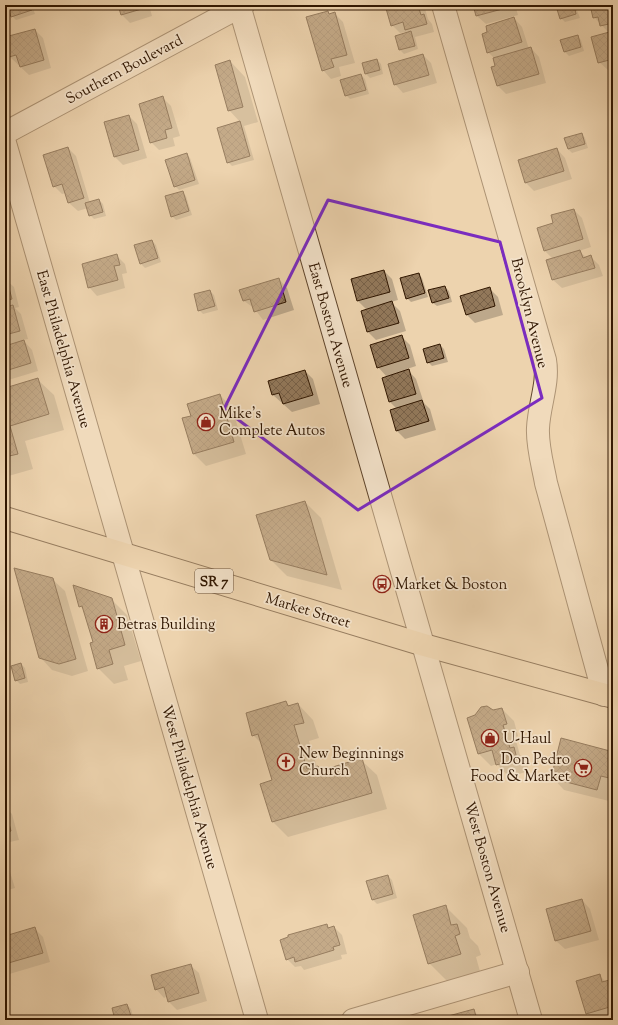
<svg xmlns="http://www.w3.org/2000/svg" width="618" height="1025" font-family="'Sorts Mill Goudy',serif">
<defs>
<pattern id="building-cross-hatch" width="8" height="8" patternUnits="userSpaceOnUse"><rect width="8" height="8" fill="#92785a"/><path d="M0 0l8 8M0 8l8-8" fill="none" stroke="#786148"/></pattern>
</defs>
<rect width="100%" height="100%" fill="#edd3ae"/>
<filter id="stains"><feTurbulence type="fractalNoise" baseFrequency=".005" numOctaves="4"/><feColorMatrix values="0 0 0 0 .2 0 0 0 0 .09 0 0 0 0 .02 0 0 0 .5 -.17"/></filter>
<radialGradient id="worn" r=".72"><stop offset=".6" stop-color="#630" stop-opacity="0"/><stop offset="1" stop-color="#630" stop-opacity=".3"/></radialGradient>
<!-- shadow -->
<g fill="#0003">
<polygon points="8,5 32,5 35,14 16,20 12,16"/>
<polygon points="119,5 149,5 152,16 130,23 122,15"/>
<polygon points="386,5 424,5 428,19 432,24 434,32 415,37 418,49 404,54 400,50 396,37 410,32 410,31 400,33 392,25"/>
<polygon points="474,5 515,5 518,15 486,24 477,16"/>
<polygon points="563,5 575,5 580,18 565,22 561,18"/>
<polygon points="595,5 613,5 613,69 608,70 599,62 609,33 594,17"/>
<polygon points="327,12 330,15 335,14 343,22 355,63 339,67 341,76 331,79 323,70"/>
<polygon points="514,18 522,27 529,49 531,48 539,57 546,83 506,94 498,86 493,67 496,66 494,58 488,52"/>
<polygon points="35,30 43,38 51,68 29,75 10,57 5,38"/>
<polygon points="577,36 581,40 584,51 569,56 565,52 562,41"/>
<polygon points="423,55 431,63 437,83 403,93 395,84"/>
<polygon points="377,60 381,64 383,74 370,78 366,74 363,64"/>
<polygon points="230,61 245,77 258,122 244,126 254,160 232,166 228,162 240,122 229,110"/>
<polygon points="361,75 365,79 369,94 350,99 346,95"/>
<polygon points="163,98 171,106 180,136 173,138 175,146 159,150 151,142"/>
<polygon points="129,116 137,124 147,158 123,165 115,157 105,123"/>
<polygon points="582,134 585,138 588,148 572,153 568,149 565,139"/>
<polygon points="68,148 76,156 90,203 99,200 103,204 106,216 94,219 90,215 88,208 78,211 69,203 66,193 62,194 54,186"/>
<polygon points="557,149 565,158 572,179 534,191 526,183"/>
<polygon points="186,154 190,158 199,184 179,190 175,186"/>
<polygon points="182,192 186,196 192,215 176,220 172,216"/>
<polygon points="574,210 582,218 591,247 579,251 587,258 591,257 599,265 603,276 562,288 553,280 548,261 553,259 544,250 555,224"/>
<polygon points="152,241 156,245 161,262 145,268 141,264"/>
<polygon points="117,256 125,264 127,273 122,274 125,288 97,296 89,287"/>
<polygon points="384,271 392,279 398,300 391,302 400,311 406,331 376,340 368,332 362,311 367,310 358,301"/>
<polygon points="418,274 422,278 428,297 411,302 407,298"/>
<polygon points="5,279 14,287 19,307 15,308 21,314 28,339 23,340 32,350 38,371 5,381"/>
<polygon points="279,279 287,288 294,310 263,320 254,308 244,301"/>
<polygon points="445,287 449,291 452,302 437,306 433,303"/>
<polygon points="490,289 498,297 503,315 475,323 467,315"/>
<polygon points="210,291 214,295 218,310 203,314 199,310"/>
<polygon points="402,337 410,345 416,366 407,369 416,379 424,403 430,409 436,430 405,439 397,431 391,410 397,409 390,402 383,378 387,377 378,367"/>
<polygon points="440,345 444,349 448,362 432,366 428,362"/>
<polygon points="305,371 313,379 320,404 292,412 273,395 269,381"/>
<polygon points="38,380 54,395 64,430 25,441 33,469 5,477 5,389"/>
<polygon points="220,395 232,408 246,454 206,466 194,454 192,416"/>
<polygon points="305,502 321,518 342,590 287,576 271,560"/>
<polygon points="52,579 65,591 88,671 72,676 52,670 40,657"/>
<polygon points="111,599 127,615 141,661 124,666 128,680 114,684 98,668 94,642 85,611 80,606"/>
<polygon points="21,664 25,668 28,682 20,684 16,680"/>
<polygon points="286,703 290,706 298,704 313,720 319,738 309,741 317,767 322,771 361,760 377,775 387,809 288,837 272,821 273,781 262,744 253,735"/>
<polygon points="483,708 493,711 502,709 514,721 518,736 515,737 520,755 526,760 529,771 509,777 497,764 491,766 479,754 469,718 476,716 478,711"/>
<polygon points="610,752 613,755 613,787 609,801 564,790 552,777"/>
<polygon points="5,807 12,814 19,840 5,843"/>
<polygon points="5,856 15,888 5,891"/>
<polygon points="388,876 392,880 397,898 377,904 373,900"/>
<polygon points="582,900 590,909 599,940 565,949 556,941 547,910"/>
<polygon points="445,906 467,928 470,938 478,946 481,955 476,957 481,975 450,984 429,963"/>
<polygon points="326,925 330,928 334,927 342,935 347,954 341,955 342,959 304,970 301,966 295,967 287,959 289,938"/>
<polygon points="35,929 43,937 50,962 6,975 5,937"/>
<polygon points="190,965 199,973 207,1001 177,1010 169,1002 167,996 164,998 156,989"/>
<polygon points="600,976 606,982 613,980 613,1017 593,1020 587,1013"/>
<polygon points="127,1005 131,1009 134,1020 116,1020 113,1009"/>
<polygon points="473,1010 482,1020 443,1020"/>
</g>
<!-- building -->
<g fill="url(#building-cross-hatch)" stroke="#301600">
<polygon points="7,5 30,5 32,10 11,17"/>
<polygon points="118,5 144,5 145,8 121,15"/>
<polygon points="385,5 418,5 421,15 424,14 427,24 405,30 403,22 391,26"/>
<polygon points="473,5 510,5 510,7 476,16"/>
<polygon points="560,5 574,5 576,14 560,19 556,6"/>
<polygon points="590,5 613,5 613,23 600,26 598,17 593,18"/>
<polygon points="328,11 329,14 335,12 347,55 331,59 334,67 322,71 306,17"/>
<polygon points="514,17 522,42 487,53 482,34 487,32 486,26"/>
<polygon points="35,29 44,60 20,67 16,55 9,57 5,37"/>
<polygon points="411,31 415,46 399,50 395,36"/>
<polygon points="613,31 613,59 598,63 591,37"/>
<polygon points="578,35 581,47 564,52 560,40"/>
<polygon points="531,47 539,74 497,86 491,67 495,66 493,58"/>
<polygon points="423,54 429,75 394,85 388,64"/>
<polygon points="377,59 380,70 365,74 362,63"/>
<polygon points="230,60 243,107 228,111 215,65"/>
<polygon points="361,74 366,90 345,96 340,80"/>
<polygon points="163,96 172,128 165,130 167,138 150,143 139,104"/>
<polygon points="129,115 139,150 114,157 104,122"/>
<polygon points="240,121 250,156 227,163 217,128"/>
<polygon points="582,133 585,144 568,149 564,138"/>
<polygon points="68,147 84,198 68,203 62,184 53,187 43,155"/>
<polygon points="557,148 564,171 525,183 518,160"/>
<polygon points="187,153 195,180 174,187 165,160"/>
<polygon points="183,191 189,211 171,217 165,196"/>
<polygon points="99,199 103,212 89,216 85,203"/>
<polygon points="574,209 583,239 544,251 537,228 553,223 551,215"/>
<polygon points="152,240 158,258 140,264 134,245"/>
<polygon points="580,250 583,258 591,255 595,268 552,280 546,260"/>
<polygon points="117,254 120,265 114,266 118,280 88,288 82,264"/>
<polygon points="384,270 390,292 357,301 351,279"/>
<polygon points="419,273 425,293 406,299 400,278"/>
<polygon points="6,277 12,299 5,301 5,278"/>
<polygon points="279,278 286,302 254,312 250,299 243,301 239,290"/>
<polygon points="445,286 449,298 432,303 428,290"/>
<polygon points="490,287 495,306 466,315 460,296"/>
<polygon points="210,290 215,306 198,311 194,294"/>
<polygon points="392,301 399,323 367,332 361,311"/>
<polygon points="13,305 20,331 5,335 5,307"/>
<polygon points="402,335 409,358 377,368 370,345"/>
<polygon points="24,340 31,363 5,371 5,346"/>
<polygon points="440,344 444,358 427,363 423,349"/>
<polygon points="409,369 416,394 389,402 382,378"/>
<polygon points="305,370 313,395 283,404 279,393 272,395 268,381"/>
<polygon points="38,378 49,414 10,426 18,454 5,457 5,388"/>
<polygon points="220,394 234,442 193,454 182,418 191,416 187,404"/>
<polygon points="422,400 429,421 396,431 390,410"/>
<polygon points="305,501 311,519 327,575 270,560 256,515"/>
<polygon points="14,568 53,578 76,659 59,664 39,658"/>
<polygon points="73,585 112,598 125,645 109,650 113,664 97,669 90,643 93,642 82,606 79,607"/>
<polygon points="21,663 25,678 15,681 11,666"/>
<polygon points="286,701 288,706 298,703 304,723 294,725 307,769 318,766 320,771 362,758 372,793 272,822 260,784 272,780 258,734 252,736 246,713"/>
<polygon points="481,707 487,706 493,710 502,708 507,724 503,725 510,748 514,747 517,759 496,765 492,750 478,754 467,718 475,715"/>
<polygon points="561,738 610,751 608,759 613,760 613,779 601,776 597,790 551,778"/>
<polygon points="5,809 11,831 5,833"/>
<polygon points="388,875 393,894 372,900 366,881"/>
<polygon points="582,899 591,931 555,941 546,909"/>
<polygon points="446,905 451,925 457,924 460,934 455,936 461,954 428,964 413,915"/>
<polygon points="327,924 328,928 334,926 340,945 333,947 334,950 295,962 294,957 286,960 280,940 288,937 288,935"/>
<polygon points="35,927 43,953 5,964 5,936"/>
<polygon points="191,964 199,993 168,1002 164,987 155,990 151,975"/>
<polygon points="600,974 602,982 613,979 613,1006 586,1014 576,981"/>
<polygon points="127,1004 132,1019 115,1020 112,1008"/>
<polygon points="474,1009 477,1020 442,1020 441,1018"/>
</g>
<g fill="none" stroke-linecap="round" stroke-linejoin="round">
<defs>
<g id="minor">
<polyline points="239,5 531,1020"/>
<path d="M443 5 545 360C549 383 539 405 538 428 537 446 543 466 546 483L604 695"/>
<polyline points="5,143 257,1020"/>
<polyline points="353,1020 518,972"/>
</g>
<polyline id="tertiary" points="5,133 243,5"/>
<polyline id="primary" points="5,518 424,645 613,697"/>
</defs>
<!-- minor casing -->
<use href="#minor" stroke="#5f452c" stroke-width="24"/>
<!-- tertiary casing -->
<use href="#tertiary" stroke="#5f452c" stroke-width="24"/>
<!-- primary casing -->
<use href="#primary" stroke="#301600" stroke-width="24"/>
<!-- minor -->
<use href="#minor" stroke="#f3e2ca" stroke-width="22"/>
<!-- tertiary -->
<use href="#tertiary" stroke="#f3e2ca" stroke-width="22"/>
<!-- primary -->
<use href="#primary" stroke="#edd3ae" stroke-width="22"/>
</g>
<!-- marked area -->
<path d="M0 0H618V1025H0ZM328 200 500 242 542 398 358 510 224 409Z" fill="#edd3ae" fill-opacity=".55" fill-rule="evenodd"/>
<path fill="none" stroke="#7b2cbf" stroke-width="3" stroke-linejoin="round" d="M328 200 500 242 542 398 358 510 224 409Z"/>
<!-- icons -->
<defs>
<symbol id="shop-ring" viewBox="-11 -11 22 22"><circle r="9.5" fill="#f3e2ca" stroke="#8f2418" stroke-width="1.5"/><path d="M-5-2.5h2.3a2.7 3.5 0 0 1 5.4 0H5L5.5 6h-11ZM-1.5-2.5h3a1.5 2.3 0 0 0-3 0Z" fill="#8f2418"/></symbol>
<symbol id="bus-ring" viewBox="-11 -11 22 22"><circle r="9.5" fill="#f3e2ca" stroke="#8f2418" stroke-width="1.5"/><path d="M-5-6H5V4H4V6H2V4H-2V6H-4V4H-5ZM-3.5-4V0h7V-4ZM-3.5 1.2v1.5H-2V1.2ZM2 1.2v1.5H3.5V1.2Z" fill="#8f2418"/></symbol>
<symbol id="building-ring" viewBox="-11 -11 22 22"><circle r="9.5" fill="#f3e2ca" stroke="#8f2418" stroke-width="1.5"/><path d="M-4-6H4V6H1V3H-1V6H-4ZM-2.5-4.3h1.7v1.8h-1.7ZM.8-4.3h1.7v1.8H.8ZM-2.5-1h1.7V.8h-1.7ZM.8-1h1.7V.8H.8Z" fill="#8f2418"/></symbol>
<symbol id="church-ring" viewBox="-11 -11 22 22"><circle r="9.5" fill="#f3e2ca" stroke="#8f2418" stroke-width="1.5"/><path d="M-1.2-6h2.4v3.5h3.3v2.4h-3.3V6h-2.4V-.1h-3.3v-2.4h3.3Z" fill="#8f2418"/></symbol>
<symbol id="supermarket-ring" viewBox="-11 -11 22 22"><circle r="9.5" fill="#f3e2ca" stroke="#8f2418" stroke-width="1.5"/><path d="M-6-5.5h2.5l.6 2H6L4.5 2H-2.5L-4.4-4H-6ZM-1.5 3.2a1.3 1.3 0 1 0 .1 0ZM3 3.2a1.3 1.3 0 1 0 .1 0Z" fill="#8f2418"/></symbol>
</defs>
<g fill-rule="evenodd">
<use href="#shop-ring" x="196" y="412" width="20" height="20"/>
<use href="#bus-ring" x="372" y="574" width="20" height="20"/>
<use href="#building-ring" x="94" y="614" width="20" height="20"/>
<use href="#shop-ring" x="480" y="728" width="20" height="20"/>
<use href="#church-ring" x="276" y="752" width="20" height="20"/>
<use href="#supermarket-ring" x="573" y="758" width="20" height="20"/>
</g>
<g text-anchor="middle" stroke-width="3.5" stroke-linejoin="round" paint-order="stroke">
<!-- shield labels -->
<rect fill="#f3e2ca" stroke="#6a533d" stroke-width="1" x="195" y="569" width="38" height="24" rx="3"/>
<g font-size="14" font-weight="bold" fill="#301600">
<text x="214" y="586">SR 7</text>
</g>
<!-- street labels -->
<g font-size="15" fill="#301600" stroke="#f3e2ca">
<text transform="translate(124 69) rotate(-28)" y="5">Southern Boulevard</text>
<text transform="translate(530 313) rotate(76)" y="5">Brooklyn Avenue</text>
<text transform="translate(331 325) rotate(74)" y="5">East Boston Avenue</text>
<text transform="translate(64 349) rotate(74)" y="5">East Philadelphia Avenue</text>
<text transform="translate(308 610) rotate(17)" y="5">Market Street</text>
<text transform="translate(190 787) rotate(74)" y="5">West Philadelphia Avenue</text>
<text transform="translate(488 867) rotate(74)" y="5">West Boston Avenue</text>
</g>
<!-- poi labels -->
<g font-size="15" fill="#301600" stroke="#f3e2ca" text-anchor="start">
<text x="219" y="418">Mike's<tspan x="219" dy="17">Complete Autos</tspan></text>
<text x="395" y="589">Market &amp; Boston</text>
<text x="117" y="629">Betras Building</text>
<text x="503" y="743">U-Haul</text>
<text x="299" y="758">New Beginnings<tspan x="299" dy="17">Church</tspan></text>
<text x="570" y="764" text-anchor="end">Don Pedro<tspan x="570" dy="17">Food &amp; Market</tspan></text>
</g>
</g>
<!-- margin -->
<rect width="618" height="1025" fill="none" stroke="#edd3ae" stroke-width="20"/>
<rect x="6" y="6" width="606" height="1013" fill="none" stroke="#301600" stroke-width="2"/>
<rect x="10" y="10" width="598" height="1005" fill="none" stroke="#301600"/>
<rect width="100%" height="100%" filter="url(#stains)"/>
<rect width="100%" height="100%" fill="url(#worn)"/>
</svg>
